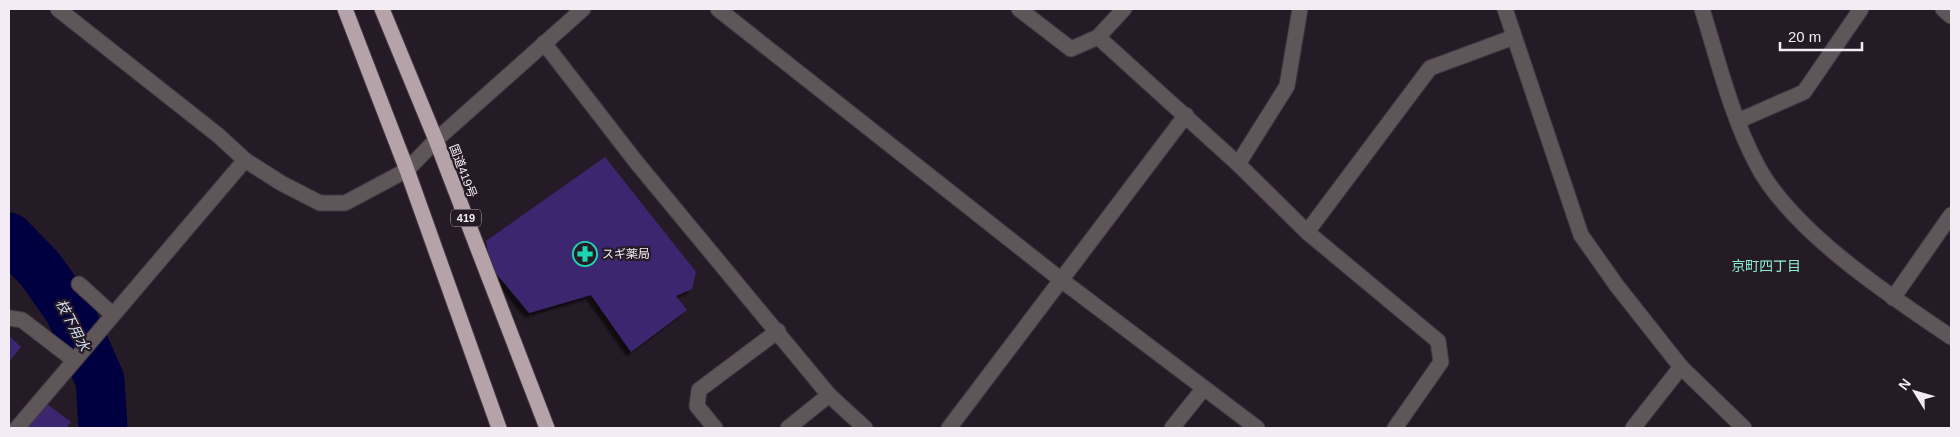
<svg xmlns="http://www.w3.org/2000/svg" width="1960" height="437" font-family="Helvetica,'Noto Sans JP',sans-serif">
<defs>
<filter id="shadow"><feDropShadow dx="-4.5" dy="4.5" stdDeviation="1" flood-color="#0009"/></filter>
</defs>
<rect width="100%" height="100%" fill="#251b26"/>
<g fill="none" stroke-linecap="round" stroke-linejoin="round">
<!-- river -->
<polyline stroke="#000040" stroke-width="49" points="9,237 40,269 69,310 100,380 103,428"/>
</g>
<!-- building -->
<g fill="#3e2770" filter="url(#shadow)">
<polygon points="605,157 696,272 692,289 676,296 687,310 631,352 591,295 529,313 491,267 486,241"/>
<polygon points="9,336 21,347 9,362"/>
<polygon points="44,402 71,422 66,428 24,428"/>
</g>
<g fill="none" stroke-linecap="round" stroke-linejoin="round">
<defs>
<g id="minor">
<polyline points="58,9 219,136 245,160 281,183 320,203 345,203 407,170 436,140 583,9"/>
<polyline points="718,9 1060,279 1257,428"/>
<polyline points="1019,9 1071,49 1098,37 1124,9"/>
<polyline points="1505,9 1581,235 1617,286 1681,367 1744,428"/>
<path d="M1702 9C1718 60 1731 115 1756 163 1790 230 1890 296 1951 337"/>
<polyline points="1943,9 1951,16"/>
<polyline points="1098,37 1238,164 1307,232 1438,341 1441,362 1395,428"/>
<polyline points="544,43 637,163 829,395 865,428"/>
<polyline points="1738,121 1804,92 1861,9"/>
<polyline points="1238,164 1287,86 1300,9"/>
<polyline points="1307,232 1430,68 1514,37"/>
<polyline points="79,284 112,314"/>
<polyline points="1893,298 1951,215"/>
<polyline points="9,318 22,320 74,360"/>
<polyline points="17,428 245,160"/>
<polyline points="715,428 697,406 699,390 778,331"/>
<polyline points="788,428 829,395"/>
<polyline points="949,428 1186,115"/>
<polyline points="1172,428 1204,388"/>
<polyline points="1633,428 1681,367"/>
</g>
<g id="highway">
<polyline points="345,9 407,170 499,428"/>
<polyline points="382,9 436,140 547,428"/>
</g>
</defs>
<!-- minor casing -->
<use href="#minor" stroke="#423843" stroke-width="17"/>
<!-- highway casing -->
<use href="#highway" stroke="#423843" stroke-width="17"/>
<!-- minor -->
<use href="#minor" stroke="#5e5659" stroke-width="15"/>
<!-- highway -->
<use href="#highway" stroke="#b6a2a9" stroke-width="15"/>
</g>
<!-- icons -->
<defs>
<symbol id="pharmacy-ring" viewBox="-11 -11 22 22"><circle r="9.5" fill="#251b26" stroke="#1cd5b1" stroke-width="1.5"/><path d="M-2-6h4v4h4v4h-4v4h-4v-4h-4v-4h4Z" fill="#1cd5b1"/></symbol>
</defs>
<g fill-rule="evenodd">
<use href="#pharmacy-ring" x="571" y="240" width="28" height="28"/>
</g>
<g text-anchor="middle" stroke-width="4.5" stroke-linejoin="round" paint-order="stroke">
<!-- shield labels -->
<rect fill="#251b26" stroke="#b5adb6" stroke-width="1" x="451" y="209.5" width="30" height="17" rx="4"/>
<g font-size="11" font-weight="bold" fill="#f3ecf4">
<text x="466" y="222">419</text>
</g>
<!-- street labels -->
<g font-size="12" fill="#f3ecf4" stroke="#251b26">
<text transform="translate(463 171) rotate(69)" y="4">国道419号</text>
</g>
<!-- poi labels -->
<g font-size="12" fill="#f3ecf4" stroke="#251b26" text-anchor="start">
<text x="602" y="258">スギ薬局</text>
</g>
<!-- neighbourhood labels -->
<g font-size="14" fill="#8ceed3" stroke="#251b26">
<text x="1766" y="271">京町四丁目</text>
</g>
<!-- water labels -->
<g font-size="14" font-style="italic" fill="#d3def2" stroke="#251b26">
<text transform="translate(73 325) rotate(63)" y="5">枝下用水</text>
</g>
</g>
<!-- border -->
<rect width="1960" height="437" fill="none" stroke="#f3ecf4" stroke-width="20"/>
<!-- north arrow -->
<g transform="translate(1915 392) rotate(307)" stroke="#251b26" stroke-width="4" paint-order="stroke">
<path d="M0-4L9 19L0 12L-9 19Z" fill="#f3ecf4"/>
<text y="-8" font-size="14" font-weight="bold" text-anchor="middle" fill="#f3ecf4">N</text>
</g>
<!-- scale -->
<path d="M1780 42v8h82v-8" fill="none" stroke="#f3ecf4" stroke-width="2.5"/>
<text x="1788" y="42" font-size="15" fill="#f3ecf4" stroke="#251b26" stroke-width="4" paint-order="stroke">20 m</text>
</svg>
